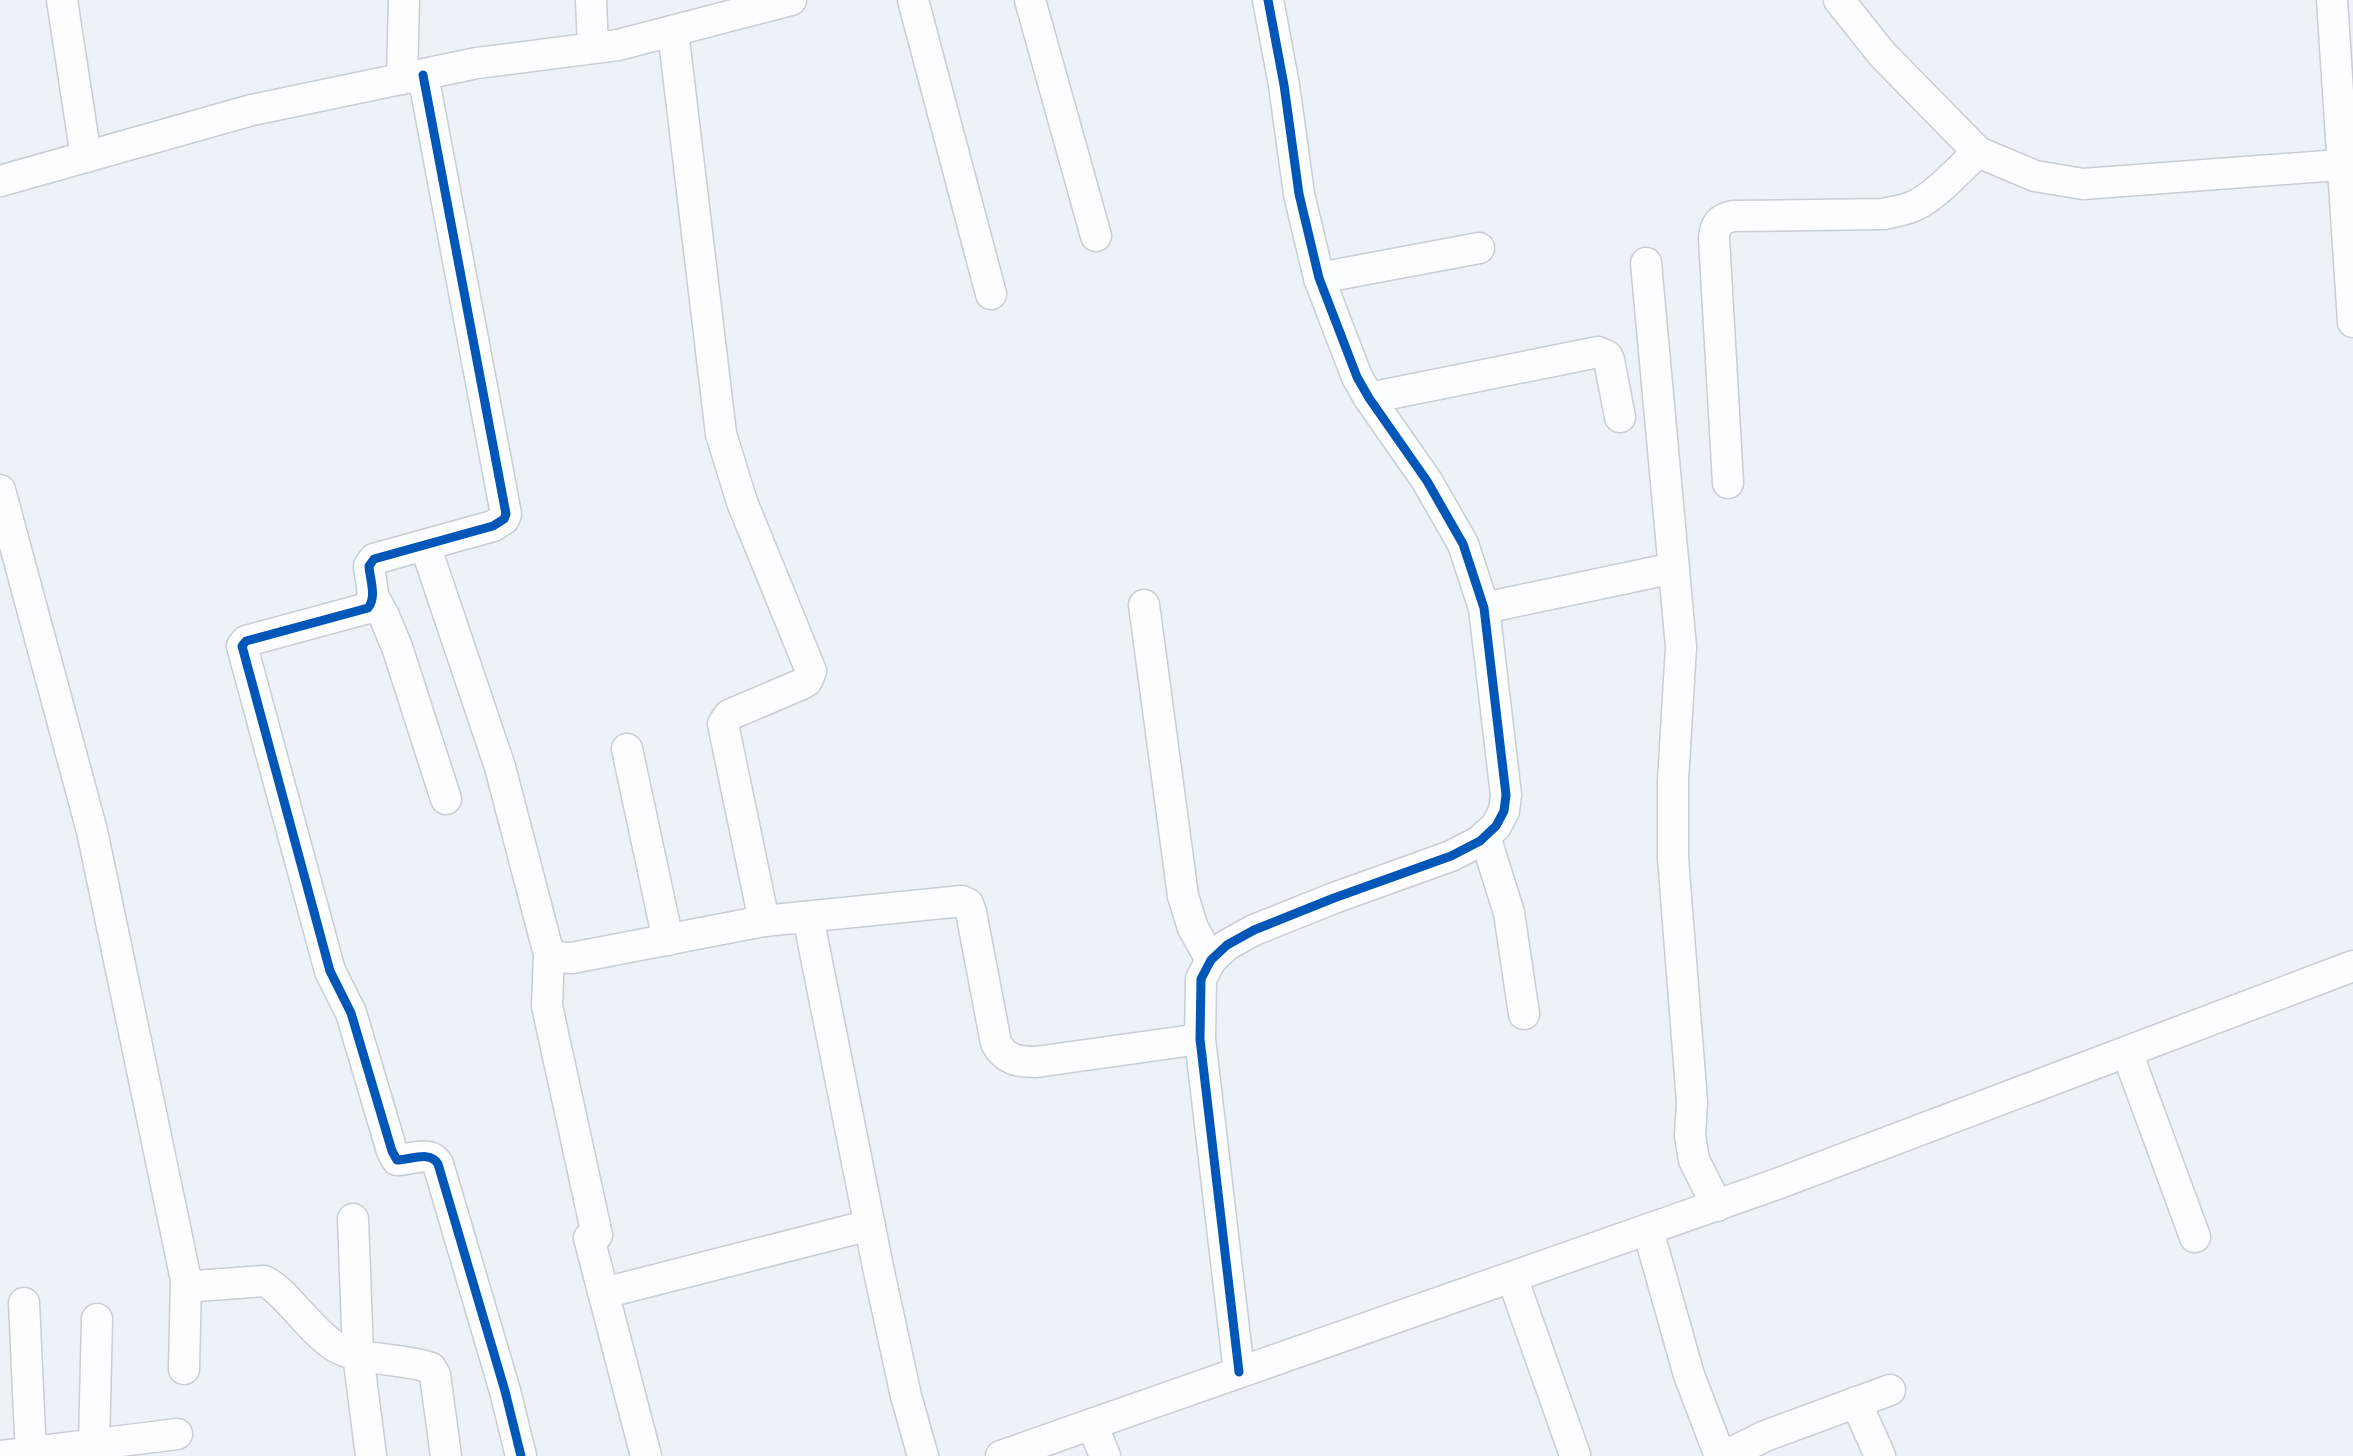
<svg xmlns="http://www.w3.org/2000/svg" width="2353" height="1456" font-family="Bitter,serif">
<rect width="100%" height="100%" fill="#ecf2f7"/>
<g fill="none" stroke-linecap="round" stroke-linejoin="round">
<defs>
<g id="minor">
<polyline points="62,0 86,157"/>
<polyline points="591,0 593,48"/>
<polyline points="913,0 991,294"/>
<polyline points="1030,0 1096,236"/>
<polyline points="1839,0 1882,54 1978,152 2035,176 2083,184 2353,164"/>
<polyline points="2332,0 2353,322"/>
<polyline points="673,31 721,434 742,502 811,671 807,681 802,684 729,715 723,724 764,921"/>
<path d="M423 75 506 514 504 519 493 526 374 559 369 566C370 580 377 597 368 608L246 641 242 646 330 971 351 1013 392 1151 397 1160C411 1160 430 1150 438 1164L505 1391 521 1456"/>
<polyline points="402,79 404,0"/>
<polyline points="0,181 252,110 477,63 618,45 791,0"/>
<polyline points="1646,263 1681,647 1673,781 1673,858 1692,1102 1690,1136 1694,1160 1717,1206"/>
<polyline points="1319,278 1479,248"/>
<polyline points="1369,398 1598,352 1607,356 1609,360 1620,417"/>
<path d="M1728 483 1714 238C1715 225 1719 219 1733 216L1884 214C1895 211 1907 210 1916 205 1938 194 1960 168 1978 152"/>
<path d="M0 490 92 831 186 1280 196 1286 264 1281C283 1288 312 1333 336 1347 360 1361 404 1358 431 1368L435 1375 446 1456"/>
<path d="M425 545 500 767 547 947 554 957 572 958 764 921 962 901 968 904 971 912 996 1043C1005 1060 1018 1062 1036 1062L1200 1039"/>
<polyline points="373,596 384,616 397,647 446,799"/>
<polyline points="1144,605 1183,896 1193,928 1211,960"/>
<polyline points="1484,608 1674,568"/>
<polyline points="627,749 668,940"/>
<polyline points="1485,836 1509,913 1524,1014"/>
<polyline points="808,917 878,1267 906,1396 923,1456"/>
<polyline points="549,953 547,1006 597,1235"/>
<polyline points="2127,1052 2195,1237"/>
<polyline points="353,1219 358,1354 371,1456"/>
<polyline points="1648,1230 1689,1375 1720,1456"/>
<polyline points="589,1238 646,1456"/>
<polyline points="1512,1277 1575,1455"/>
<polyline points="604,1293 870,1225"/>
<polyline points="24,1303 31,1456"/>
<polyline points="184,1369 186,1280"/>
<polyline points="1239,1372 1200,1039 1201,979 1211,960 1227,945 1254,930 1334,898 1451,856 1480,841 1496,826 1504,811 1506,795 1484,608 1463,544 1427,481 1369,398 1357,377 1319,278 1299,194 1284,85 1268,0"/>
<polyline points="1856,1402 1880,1456"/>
<polyline points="1092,1424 1105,1456"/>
<polyline points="94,1445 97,1319"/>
<polyline points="2,1456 177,1434"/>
<polyline points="1001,1456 1777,1184 2353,966"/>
<polyline points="1725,1456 1765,1436 1890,1390"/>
</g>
</defs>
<!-- minor casing -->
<use href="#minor" stroke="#c7ced4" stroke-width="33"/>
<!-- minor -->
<use href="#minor" stroke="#fcfdfe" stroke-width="30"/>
<defs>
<g id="cycleway">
<path d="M423 75 506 514 504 519 493 526 374 559 369 566C370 580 377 597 368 608L246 641 242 646 330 971 351 1013 392 1151 397 1160C411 1160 430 1150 438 1164L505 1391 521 1456"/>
<polyline points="1239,1372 1200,1039 1201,979 1211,960 1227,945 1254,930 1334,898 1451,856 1480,841 1496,826 1504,811 1506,795 1484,608 1463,544 1427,481 1369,398 1357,377 1319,278 1299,194 1284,85 1268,0"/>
</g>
</defs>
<!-- cycleway casing -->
<use href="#cycleway" stroke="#fff" stroke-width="13"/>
<!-- cycleway -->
<use href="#cycleway" stroke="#0057b8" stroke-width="9"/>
</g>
</svg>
